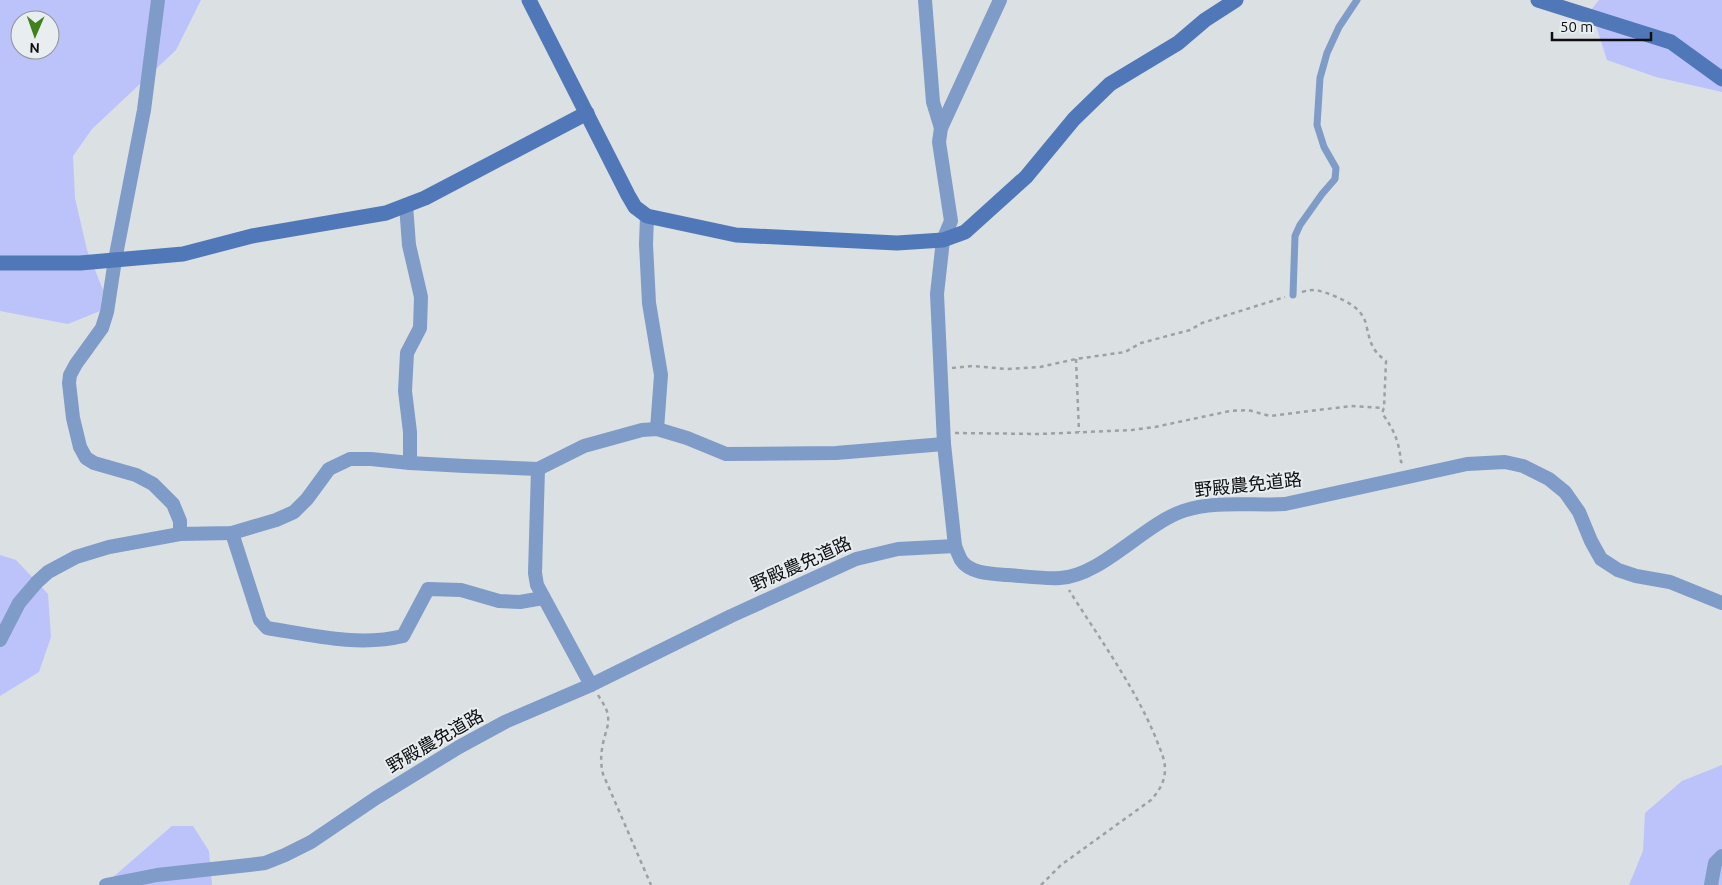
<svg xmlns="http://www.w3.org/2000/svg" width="1722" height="885" font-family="Ubuntu,'Noto Sans JP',sans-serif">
<rect width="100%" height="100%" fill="#dbe0e3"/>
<!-- green -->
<g fill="#bcc2fa" fill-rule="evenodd">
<path d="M0 0H201L176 50 92 129 73 156 75 198 87 250 103 290 100 311 68 324 0 311ZM20 20H50V50H20Z"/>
<polygon points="1599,0 1722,0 1722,92 1656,77 1607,60 1591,10"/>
<polygon points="0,555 16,560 48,594 51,637 39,672 0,696"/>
<polygon points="1722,765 1722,885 1629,885 1643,851 1645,813 1682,781"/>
<polygon points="172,826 193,826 209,851 212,885 104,885"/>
</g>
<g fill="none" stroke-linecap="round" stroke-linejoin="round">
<!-- path -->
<g stroke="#9da1a4" stroke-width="2.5" stroke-dasharray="4 4" stroke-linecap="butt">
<path d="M1302 292C1314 288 1321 291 1332 295 1346 301 1362 308 1366 324 1370 341 1371 350 1386 361L1384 408 1382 413C1394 430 1399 441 1401 462L1405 464"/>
<polyline points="1076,359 1079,432"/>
<polyline points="952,368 973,366 1006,369 1040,367 1076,359 1125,352 1141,343 1190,330 1202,323 1285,297"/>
<polyline points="955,433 1040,434 1132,430 1155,427 1230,411 1248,410 1270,416 1351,406 1384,408"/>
<path d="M598 695C602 702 607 708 608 716 609 725 606 731 604 739 601 751 600 762 603 774L651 885"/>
<path d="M1041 885 1061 865 1151 800C1159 791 1165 782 1165 769 1165 758 1159 747 1155 736 1133 684 1099 638 1069 590"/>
</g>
<!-- lane -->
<polyline stroke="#7f9bc7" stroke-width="7" points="1293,295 1295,236 1300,225 1322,194 1335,179 1336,168 1324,147 1317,125 1320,78 1327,53 1339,27 1357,0"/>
<!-- street -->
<g stroke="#7f9bc7" stroke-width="14">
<polyline points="158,0 144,110 115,260 107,312 102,328 76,364 70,375 69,383 73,418 80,447 86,458 94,463 136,475 153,484 173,504 180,521 180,534"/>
<polyline points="925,0 933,102 941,128"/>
<path d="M1000 0 941 128 939 142 951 221 943 240 937 294 944 444 955 546C957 551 959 556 961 560 970 574 993 574 1007 575 1024 576 1043 579 1060 578 1101 576 1143 525 1183 511 1216 500 1251 506 1285 504L1467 464 1505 462 1523 466 1549 479 1565 492 1579 512 1591 541 1601 559 1618 570 1636 576 1670 582 1722 603"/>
<polyline points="406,205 409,245 421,297 420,328 407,353 405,391 410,432 410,463"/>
<polyline points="647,216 646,244 649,303 661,375 657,429"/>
<polyline points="538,469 535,573 537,585 591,685"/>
<path d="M232 533 260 620 267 628C311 635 359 647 403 636L428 589 461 590 499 601 520 602 543 598"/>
<polyline points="0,640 19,603 37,582 48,572 76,557 109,547 180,534 232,533 276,520 294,512 307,499 329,469 350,459 371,459 410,463 465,466 538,469 584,446 642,430 657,429 687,438 726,454 836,453 944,444"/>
<polyline points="106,885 157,875 249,865 265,863 285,855 311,842 376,798 459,747 505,722 591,685 731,616 856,559 898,549 955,546"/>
<polyline points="1711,885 1715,863 1722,856"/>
</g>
<!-- secondary -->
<g stroke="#5078b8" stroke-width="15">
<polyline points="529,0 628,195 635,207 647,216 736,235 897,243 943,240 965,232 1026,177 1074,119 1110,84 1178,43 1205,20 1236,0"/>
<polyline points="1538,0 1671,42 1722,79"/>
<polyline points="0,263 80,263 183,254 252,236 386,213 425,198 587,113"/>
</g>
</g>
<g text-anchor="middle" stroke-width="4" stroke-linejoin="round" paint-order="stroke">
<!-- street labels -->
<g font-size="18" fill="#0e0f10" stroke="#e8edf0">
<text transform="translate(1248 485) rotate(-6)" y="6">野殿農免道路</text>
<text transform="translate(801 564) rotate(-24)" y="6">野殿農免道路</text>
<text transform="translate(435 741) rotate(-30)" y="6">野殿農免道路</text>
</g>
</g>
<!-- north arrow -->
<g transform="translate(35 35) rotate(182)"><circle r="24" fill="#e8edf0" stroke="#919496"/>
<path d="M0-4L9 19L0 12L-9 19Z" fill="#40801f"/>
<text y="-8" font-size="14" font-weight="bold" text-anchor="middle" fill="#0e0f10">N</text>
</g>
<!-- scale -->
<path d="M1552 32v8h99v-8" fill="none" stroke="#0e0f10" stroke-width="2.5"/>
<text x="1560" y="32" font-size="15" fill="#0e0f10" stroke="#e8edf0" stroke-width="4" paint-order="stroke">50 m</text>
</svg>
